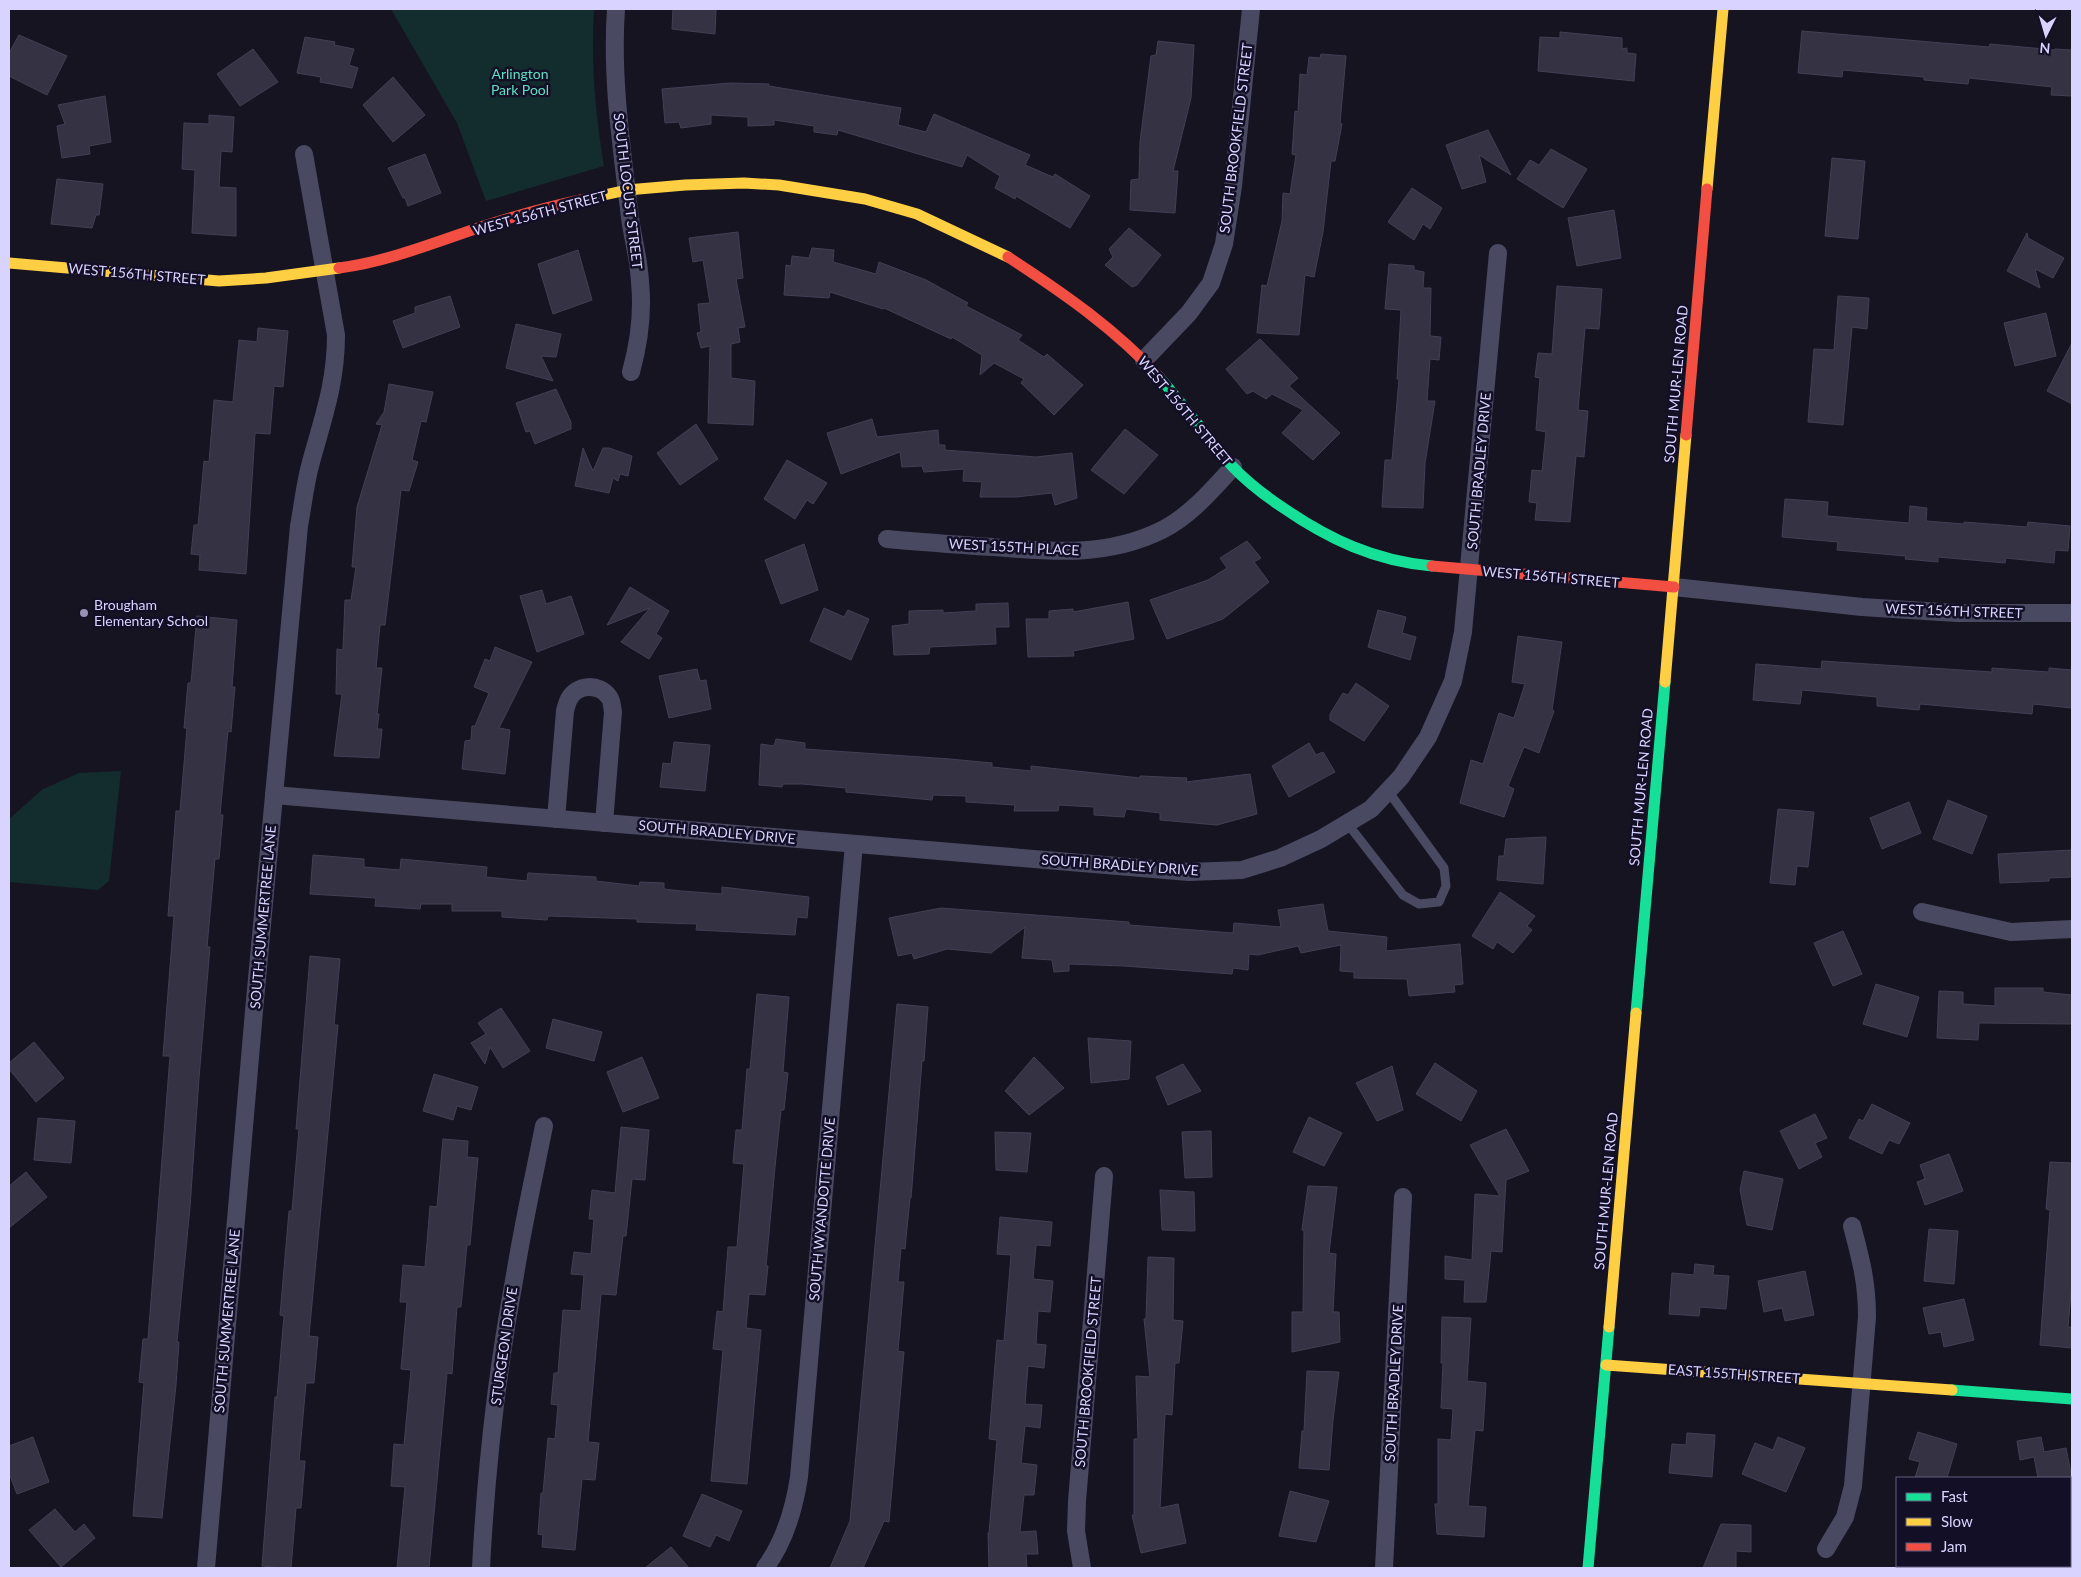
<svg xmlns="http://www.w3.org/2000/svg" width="2081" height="1577" font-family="Lato,sans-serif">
<rect width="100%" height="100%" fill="#161421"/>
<!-- green -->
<g fill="#132c2d">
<path d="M391 9H594C591 64 595 111 604 166L486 201 457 123Z"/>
<polygon points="121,771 109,881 98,890 9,882 9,819 43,789 79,773"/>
</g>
<!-- building -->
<g fill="#343243" stroke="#433f54">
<polygon points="673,9 716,9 715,34 672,29"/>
<polygon points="1802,31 1989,47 1990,44 2055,50 2055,49 2072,50 2072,96 2051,95 2052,87 1969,78 1968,84 1924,80 1924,77 1843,70 1842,77 1798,73"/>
<polygon points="1560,32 1622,38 1622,49 1627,48 1627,53 1636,54 1634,81 1538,71 1540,37 1560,38"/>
<polygon points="19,35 67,56 47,95 9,76 9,53"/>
<polygon points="305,37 335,42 334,45 354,49 349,65 358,68 352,88 320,82 321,77 297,73"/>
<polygon points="1158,41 1194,45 1191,98 1173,171 1178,171 1175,213 1130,210 1131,180 1139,179 1140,142 1151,56 1156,55"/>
<polygon points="253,49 278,82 240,106 217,74"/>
<polygon points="1321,54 1346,56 1340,123 1342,124 1335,161 1331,161 1323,232 1314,277 1305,275 1299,335 1257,333 1262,285 1267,286 1282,221 1283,193 1290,194 1296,155 1292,154 1295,111 1298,112 1300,74 1307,75 1309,57 1320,58"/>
<polygon points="393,77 425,115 393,142 363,105"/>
<polygon points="730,83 769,84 769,86 901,108 898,125 926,132 934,114 1030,155 1025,165 1053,177 1055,174 1090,196 1070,228 1016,196 1015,199 995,188 1000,176 967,155 962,167 838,130 837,135 814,132 814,126 774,120 774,125 748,126 748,117 711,115 711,124 681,128 679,122 665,123 662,89"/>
<polygon points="105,96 111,142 89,146 90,154 62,158 57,126 65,124 58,105"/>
<polygon points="209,115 234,117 232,152 221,151 219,187 236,188 236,236 192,233 195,170 182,169 184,123 209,124"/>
<polygon points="1488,130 1511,175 1479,155 1486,182 1462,189 1446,145"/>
<polygon points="1551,149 1587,169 1563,208 1517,179 1530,160 1539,165"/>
<polygon points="425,154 441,193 408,206 405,198 403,198 388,168"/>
<polygon points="1832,158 1865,161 1858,239 1825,236"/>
<polygon points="57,179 103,184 99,215 96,215 92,228 51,224"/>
<polygon points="1412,188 1442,208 1430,229 1423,224 1414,240 1388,222"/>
<polygon points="1614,210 1621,258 1577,266 1568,218"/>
<polygon points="1129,228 1161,255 1137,285 1132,287 1105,265 1113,257 1109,249"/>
<polygon points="738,232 743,278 736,279 745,327 738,328 740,342 731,344 731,378 755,381 753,425 708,423 710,346 701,348 697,333 701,332 698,304 710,303 703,260 693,262 689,238"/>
<polygon points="2027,233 2028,238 2064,258 2053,278 2035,269 2040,288 2007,271"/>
<polygon points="812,248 834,250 833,262 876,274 879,262 926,280 968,303 966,306 1022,335 1018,340 1044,357 1047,354 1083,385 1054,415 1021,383 1024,379 994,363 980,375 982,355 952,337 951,339 884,308 883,309 830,292 829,298 784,295 786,265 791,266 792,256 809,258"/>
<polygon points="578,250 592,300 553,314 538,264"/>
<polygon points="1389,264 1414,266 1414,270 1424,272 1423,288 1431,288 1430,336 1441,337 1439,360 1430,359 1427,401 1435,401 1425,463 1423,508 1382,507 1385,460 1392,460 1399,379 1397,379 1401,310 1385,309"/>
<polygon points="1557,286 1602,289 1599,329 1585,328 1578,410 1588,411 1584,457 1576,456 1570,522 1535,520 1537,503 1529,502 1532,470 1542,471 1546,432 1536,430 1540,378 1535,377 1538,353 1552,354"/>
<polygon points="450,296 460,327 403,348 393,321 415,313 415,307"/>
<polygon points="1838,296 1869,298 1867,329 1852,327 1843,425 1808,422 1814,349 1834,350"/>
<polygon points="2046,313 2056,356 2015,366 2004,323"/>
<polygon points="516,324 561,334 556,357 541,356 553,381 506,368"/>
<polygon points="258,328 288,331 283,387 274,386 270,434 255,433 246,574 199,570 200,555 191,554 194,525 198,525 204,461 209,462 214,400 233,402 239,340 257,342"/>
<polygon points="1260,339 1298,378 1289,386 1340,433 1313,460 1282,433 1303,410 1272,394 1266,399 1253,391 1247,394 1226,369"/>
<polygon points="2072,343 2072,404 2047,391"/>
<polygon points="389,384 433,392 426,422 421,421 412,460 418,462 409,491 401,490 385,625 380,625 376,668 382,668 377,714 379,714 377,729 382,729 379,758 334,756 342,694 336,694 337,649 343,650 345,600 351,600 356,567 352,567 357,507 382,425 376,424 384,412"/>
<polygon points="556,389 571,422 571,429 535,444 530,431 526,432 516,403"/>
<polygon points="872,419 877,437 938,430 939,445 945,445 945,450 1036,457 1072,453 1077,498 1055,505 1052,493 1016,497 980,497 982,482 963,481 964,469 924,472 922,466 902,467 900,452 841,474 827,433"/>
<polygon points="696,424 718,459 680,485 657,453"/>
<polygon points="1125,429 1158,455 1124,494 1091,470"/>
<polygon points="583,448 593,471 603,448 609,448 632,456 628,476 620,474 618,481 613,478 609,493 575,486"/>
<polygon points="787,460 827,483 813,504 807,500 795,519 764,499"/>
<polygon points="1785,499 1828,502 1827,516 1909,523 1910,506 1927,508 1926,521 1964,524 1964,522 2027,527 2028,522 2070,526 2068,551 2055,550 2054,563 2006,558 2005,563 1938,557 1938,562 1905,559 1906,556 1837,550 1838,542 1782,537"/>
<polygon points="1247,541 1261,558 1254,562 1269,582 1223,619 1167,639 1150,600 1208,580 1227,568 1220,558"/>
<polygon points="804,544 818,590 781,604 765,560"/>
<polygon points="630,587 669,611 656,634 662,638 649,659 621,642 650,608 607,625"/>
<polygon points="542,590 546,604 571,596 584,634 537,652 520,596"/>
<polygon points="1128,602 1134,639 1073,651 1074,656 1028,657 1026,619 1049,619 1049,611 1073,609 1073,612"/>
<polygon points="1008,603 1009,627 995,627 996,644 930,647 929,654 894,655 892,626 909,624 909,611 943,610 943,613 976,611 976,604"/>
<polygon points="824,608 844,617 848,610 869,619 851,660 810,641"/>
<polygon points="1378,610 1406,617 1402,633 1416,637 1410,660 1368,647"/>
<polygon points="197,616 237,620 232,687 235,687 231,732 228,731 220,815 223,815 219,859 215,859 207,947 210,947 199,1078 190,1207 177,1342 179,1342 176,1385 162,1518 133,1516 144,1383 139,1382 143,1339 148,1339 170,1056 163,1056 174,916 168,916 176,811 180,811 187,728 184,728 188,683 191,683"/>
<polygon points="1518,636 1562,642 1552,710 1554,711 1539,753 1524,747 1508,786 1514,789 1504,817 1460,803 1471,760 1483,764 1499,713 1514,718 1525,684 1512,682"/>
<polygon points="495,647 532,662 499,728 510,730 505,774 462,769 465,741 471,740 472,726 475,726 489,693 474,687 485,659 490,661"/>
<polygon points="1822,661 1992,672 1992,668 2049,672 2049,668 2072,670 2072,708 2033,704 2032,714 1920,704 1919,710 1877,706 1877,697 1802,690 1800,704 1753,700 1756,664 1821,669"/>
<polygon points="697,669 700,681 706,680 711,709 669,718 659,676"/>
<polygon points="1356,683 1389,706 1364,741 1330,720 1330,714 1343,693 1348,695"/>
<polygon points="776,739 805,743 805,749 950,759 992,763 992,767 1031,771 1031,766 1140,778 1140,776 1187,778 1186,782 1250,774 1257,814 1217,825 1160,820 1160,813 1126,809 1124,817 1094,815 1094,807 1059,805 1058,811 1014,811 1015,805 966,802 966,796 933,795 932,800 846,792 846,788 802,784 783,784 782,787 759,785 761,744 774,746"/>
<polygon points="674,742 710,745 705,791 660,787 663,763 671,764"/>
<polygon points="1309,743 1316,755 1323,752 1335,772 1289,797 1272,766"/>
<polygon points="1948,800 1987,816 1972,854 1933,839"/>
<polygon points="1909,802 1921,833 1882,849 1870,818"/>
<polygon points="1778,809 1814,812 1808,867 1797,866 1795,885 1770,883"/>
<polygon points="1546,837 1543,884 1497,880 1499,856 1504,856 1506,839"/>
<polygon points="2072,850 2072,877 2049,878 2049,881 2000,883 1998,854"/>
<polygon points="313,855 364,859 364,867 400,870 401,859 487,867 486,877 527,881 528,873 596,877 596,881 639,886 640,882 664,883 664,889 681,891 722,894 722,887 809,897 807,918 797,917 795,935 696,930 697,924 637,922 637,919 548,916 547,920 502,917 502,911 452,911 452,904 421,904 420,909 375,906 376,898 310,894"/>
<polygon points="1500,892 1535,916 1527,926 1532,930 1513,953 1497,942 1493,949 1472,936"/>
<polygon points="1323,904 1328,931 1387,937 1386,951 1460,944 1463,984 1454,985 1455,992 1409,996 1407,979 1354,978 1354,972 1340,971 1341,945 1301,953 1298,946 1258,955 1249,954 1248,970 1233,968 1232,974 1124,966 1069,964 1069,971 1054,972 1052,960 1022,958 1025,927 991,953 947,949 914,959 912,953 898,956 889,918 941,908 1129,922 1129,925 1233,933 1234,923 1281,927 1278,910"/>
<polygon points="1843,931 1862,974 1833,986 1814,943"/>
<polygon points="310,956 340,959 334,1025 338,1025 309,1336 318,1337 314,1383 306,1383 299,1461 305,1461 301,1508 296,1508 291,1568 284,1568 262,1566 275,1397 277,1397 284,1316 280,1315 289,1211 292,1211 299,1129 296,1129"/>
<polygon points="1876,984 1919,997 1907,1037 1863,1024"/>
<polygon points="1995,988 2043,988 2043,992 2072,995 2072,1024 1979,1023 1978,1040 1937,1038 1939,991 1963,992 1963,1004 1995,1006"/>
<polygon points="757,994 789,997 783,1072 788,1073 784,1110 781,1110 775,1167 766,1266 768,1266 765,1295 749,1294 746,1328 761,1330 747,1484 711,1481 723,1350 713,1349 717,1311 723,1312 728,1247 737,1247 744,1164 733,1163 736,1130 742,1130 747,1069 750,1069"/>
<polygon points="897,1004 928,1007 924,1061 922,1061 911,1198 910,1198 905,1249 901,1248 898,1282 904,1282 898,1351 904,1352 889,1522 884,1521 863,1568 830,1568 850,1521"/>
<polygon points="501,1008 530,1051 503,1068 490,1047 485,1064 471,1043 486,1034 478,1023"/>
<polygon points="553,1019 602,1032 594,1061 546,1048"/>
<polygon points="1088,1038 1131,1041 1129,1079 1091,1083"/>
<polygon points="34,1042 64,1078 36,1102 9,1069 9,1063"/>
<polygon points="642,1057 659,1098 623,1112 607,1072"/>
<polygon points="1034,1057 1064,1088 1029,1115 1005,1091"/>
<polygon points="1435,1063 1477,1091 1461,1121 1416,1094"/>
<polygon points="1183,1064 1201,1091 1168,1105 1156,1077"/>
<polygon points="1392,1066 1403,1110 1377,1121 1356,1083"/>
<polygon points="434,1074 478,1087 471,1110 457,1106 453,1120 423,1111"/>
<polygon points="1872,1104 1910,1123 1899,1144 1889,1140 1882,1154 1849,1138 1859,1119 1863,1121"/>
<polygon points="1815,1114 1827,1138 1815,1143 1822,1157 1799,1169 1780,1131"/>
<polygon points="1309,1117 1342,1133 1324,1166 1293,1152"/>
<polygon points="38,1118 75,1121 71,1163 34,1160"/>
<polygon points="621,1127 649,1130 645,1180 632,1179 626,1236 623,1236 616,1295 601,1294 588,1442 599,1443 595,1480 582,1479 575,1550 542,1547 543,1535 538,1534 541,1493 543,1493 548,1438 555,1439 558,1405 551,1404 554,1373 558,1373 563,1310 581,1311 584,1275 571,1274 574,1252 591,1254 594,1219 589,1219 592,1190 615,1193"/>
<polygon points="1506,1129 1529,1171 1506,1180 1502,1252 1491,1251 1486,1302 1464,1302 1465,1280 1445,1279 1445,1256 1472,1260 1475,1194 1500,1196 1470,1145"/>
<polygon points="1211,1131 1212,1177 1185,1178 1182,1132"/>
<polygon points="995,1132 1031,1133 1027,1172 996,1170"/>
<polygon points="443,1139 468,1141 467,1157 478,1158 470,1245 467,1245 461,1307 457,1307 452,1374 447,1373 429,1568 397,1568 405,1487 391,1486 394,1444 404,1445 411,1370 401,1369 407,1302 400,1302 403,1265 425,1267 430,1206 437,1207"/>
<polygon points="1949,1154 1963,1191 1925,1205 1917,1182 1925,1179 1920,1165"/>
<polygon points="2050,1162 2072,1163 2072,1281 2068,1327 2072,1327 2072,1348 2040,1345 2050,1210 2046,1209"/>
<polygon points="1744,1171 1783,1179 1772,1230 1747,1225 1740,1190"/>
<polygon points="26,1172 47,1197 9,1228 9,1186"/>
<polygon points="1308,1186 1337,1187 1329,1253 1336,1254 1333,1312 1339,1312 1340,1342 1292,1352 1292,1312 1303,1312 1304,1231 1302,1230"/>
<polygon points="1160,1190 1194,1192 1195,1231 1162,1230"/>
<polygon points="1000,1217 1052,1222 1050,1246 1036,1245 1033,1279 1053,1281 1050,1312 1038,1311 1036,1344 1046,1345 1044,1368 1028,1366 1025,1404 1042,1405 1040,1428 1025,1426 1021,1463 1037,1465 1034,1495 1024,1495 1020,1532 1036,1531 1038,1554 1026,1554 1027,1568 989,1568 988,1533 989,1533 997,1440 989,1439 997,1340 1004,1341 1011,1255 997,1254"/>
<polygon points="1929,1229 1958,1231 1954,1284 1924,1281"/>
<polygon points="1148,1257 1174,1258 1173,1320 1183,1321 1179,1363 1175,1363 1172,1415 1165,1414 1160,1508 1178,1504 1186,1543 1141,1553 1132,1515 1134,1515 1134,1439 1138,1439 1136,1376 1150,1377 1144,1319 1146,1319"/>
<polygon points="1695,1264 1714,1266 1713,1275 1729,1276 1726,1309 1700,1307 1699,1316 1669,1314 1672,1273 1694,1275"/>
<polygon points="1805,1271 1814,1315 1785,1321 1782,1308 1764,1312 1758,1281"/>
<polygon points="1964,1299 1974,1340 1944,1347 1941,1332 1929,1334 1923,1308"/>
<polygon points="1442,1317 1471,1318 1467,1381 1486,1383 1483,1431 1475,1430 1468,1506 1486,1507 1484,1537 1437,1534 1435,1504 1438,1504 1438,1439 1451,1440 1453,1409 1441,1408 1443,1363 1441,1363"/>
<polygon points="1307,1371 1339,1372 1333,1420 1329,1470 1299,1468 1302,1431 1304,1431"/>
<polygon points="1918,1432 1957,1444 1947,1478 1915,1478 1920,1462 1909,1459"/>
<polygon points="1687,1433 1715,1435 1712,1477 1669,1473 1672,1444 1686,1445"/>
<polygon points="33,1437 49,1482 17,1494 9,1473 9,1446"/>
<polygon points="1778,1437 1805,1448 1786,1492 1742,1474 1755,1443 1773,1450"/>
<polygon points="2041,1437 2044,1452 2066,1448 2072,1478 2038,1478 2034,1457 2020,1460 2017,1441"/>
<polygon points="1290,1491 1329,1501 1316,1542 1279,1536"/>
<polygon points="702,1494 742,1511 729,1541 716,1535 710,1547 683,1536"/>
<polygon points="55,1509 75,1532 84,1524 95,1538 61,1567 29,1530"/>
<polygon points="1721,1524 1751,1525 1751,1552 1736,1551 1736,1568 1703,1568"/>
<polygon points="671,1547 689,1568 645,1568"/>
</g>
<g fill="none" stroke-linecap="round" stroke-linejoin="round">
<!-- lane -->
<polyline stroke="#4a4962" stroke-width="9" points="1347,823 1403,895 1419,904 1439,902 1446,886 1444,868 1388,791"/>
<!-- street -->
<g stroke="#4a4962" stroke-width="18">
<path d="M616 9C611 79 622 148 630 218 633 239 639 260 640 282 643 312 639 343 631 372"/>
<polyline points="1144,360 1189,313 1211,283 1224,244 1233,186 1251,9"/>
<path d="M887 539C922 542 958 545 993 547 1052 552 1108 557 1162 530 1190 516 1212 490 1233 467"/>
<polyline points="1674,587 1862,607 1957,613 2072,613"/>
<polyline points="274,795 1189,872 1242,870 1280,858 1321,839 1371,809 1401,777 1428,737 1453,681 1463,632 1498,253"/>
<path d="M556 819 565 711C566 707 567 703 569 699 577 684 599 683 609 697 612 700 612 707 613 712L604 823"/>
<polyline points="1922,912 2011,932 2072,929"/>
<path d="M1826 1549 1845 1517 1853 1486 1867 1317C1867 1282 1861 1260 1852 1226"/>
<path d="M206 1568 254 1011 299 526C303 505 305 483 311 462 323 418 336 383 336 335L304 154"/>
<path d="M481 1568C486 1470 497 1371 515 1275 523 1225 534 1176 544 1126"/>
<path d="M765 1568C785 1541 794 1510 799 1477L854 844"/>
<polyline points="1082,1568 1076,1531 1077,1501 1104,1176"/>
<polyline points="1384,1568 1403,1197"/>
</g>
<!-- fast -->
<g stroke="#16e098" stroke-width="11">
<path d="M1160 378C1185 407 1207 437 1232 466 1247 482 1264 495 1282 507 1328 539 1375 561 1432 566"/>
<polyline points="1636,1013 1665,682"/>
<polyline points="1952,1390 2072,1399"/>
<polyline points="1588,1568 1609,1327"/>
</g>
<!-- slow -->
<g stroke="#ffcf43" stroke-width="11">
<polyline points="1707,189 1723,9"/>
<polyline points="595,197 627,190 685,185 744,183 779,185 865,199 917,214 1008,257"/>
<polyline points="9,263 219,281 266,278 339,268"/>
<polyline points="1665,682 1686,435"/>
<polyline points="1609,1327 1636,1013"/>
<polyline points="1606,1365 1952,1390"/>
</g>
<!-- jam -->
<g stroke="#f24e42" stroke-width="11">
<path d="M1008 257C1062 292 1117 330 1160 378"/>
<path d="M339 268C391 261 438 241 487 225 522 214 559 204 595 197"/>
<polyline points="1686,435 1707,189"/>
<polyline points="1432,566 1674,587"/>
</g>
</g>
<!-- markers -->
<circle fill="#9591b1" stroke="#130f26" stroke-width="2" cx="84" cy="613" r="5"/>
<g text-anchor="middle" stroke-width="5" stroke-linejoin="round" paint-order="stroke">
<!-- park labels -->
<g font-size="14" fill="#5fe0c0" stroke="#130f26">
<text x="520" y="79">Arlington<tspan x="520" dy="16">Park Pool</tspan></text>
</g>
<!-- street labels -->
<g font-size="14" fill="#d9d4ff" stroke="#130f26">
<text transform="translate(1236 138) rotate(-83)" y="5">SOUTH BROOKFIELD STREET</text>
<text transform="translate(628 191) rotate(83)" y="5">SOUTH LOCUST STREET</text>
<text transform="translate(540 213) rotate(-15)" y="5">WEST 156TH STREET</text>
<text transform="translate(137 274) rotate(5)" y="5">WEST 156TH STREET</text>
<text transform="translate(1676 384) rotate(-85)" y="5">SOUTH MUR-LEN ROAD</text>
<text transform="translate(1185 411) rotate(50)" y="5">WEST 156TH STREET</text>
<text transform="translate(1479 471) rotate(-85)" y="5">SOUTH BRADLEY DRIVE</text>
<text transform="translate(1014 547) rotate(3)" y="5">WEST 155TH PLACE</text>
<text transform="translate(1551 577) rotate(5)" y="5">WEST 156TH STREET</text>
<text transform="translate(1954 611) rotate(2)" y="5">WEST 156TH STREET</text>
<text transform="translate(1641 787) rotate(-85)" y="5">SOUTH MUR-LEN ROAD</text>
<text transform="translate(717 832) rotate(5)" y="5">SOUTH BRADLEY DRIVE</text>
<text transform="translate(1120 865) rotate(4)" y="5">SOUTH BRADLEY DRIVE</text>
<text transform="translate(263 917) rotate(-85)" y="5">SOUTH SUMMERTREE LANE</text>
<text transform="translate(1606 1191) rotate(-85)" y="5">SOUTH MUR-LEN ROAD</text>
<text transform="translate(822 1209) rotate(-85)" y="5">SOUTH WYANDOTTE DRIVE</text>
<text transform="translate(227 1321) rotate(-85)" y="5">SOUTH SUMMERTREE LANE</text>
<text transform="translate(504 1346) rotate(-82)" y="5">STURGEON DRIVE</text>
<text transform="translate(1088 1372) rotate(-85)" y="5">SOUTH BROOKFIELD STREET</text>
<text transform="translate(1734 1374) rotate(4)" y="5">EAST 155TH STREET</text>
<text transform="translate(1394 1383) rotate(-87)" y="5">SOUTH BRADLEY DRIVE</text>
</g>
<!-- poi labels -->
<g font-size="14" fill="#d9d4ff" stroke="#130f26" text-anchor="start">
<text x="94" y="610">Brougham<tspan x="94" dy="16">Elementary School</tspan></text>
</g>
</g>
<!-- border -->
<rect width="2081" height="1577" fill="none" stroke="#d9d4ff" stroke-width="20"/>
<!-- legend -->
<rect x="1896" y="1477" width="175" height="90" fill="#130f26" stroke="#625e7d"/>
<rect x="1906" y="1493" width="25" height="8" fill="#16e098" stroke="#625e7d"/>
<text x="1941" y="1502" font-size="15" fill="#d9d4ff">Fast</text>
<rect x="1906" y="1518" width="25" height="8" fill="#ffcf43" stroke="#625e7d"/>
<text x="1941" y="1527" font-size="15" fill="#d9d4ff">Slow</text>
<rect x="1906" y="1543" width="25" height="8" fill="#f24e42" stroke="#625e7d"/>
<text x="1941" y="1552" font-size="15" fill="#d9d4ff">Jam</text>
<!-- north arrow -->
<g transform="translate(2046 35) rotate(185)" stroke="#130f26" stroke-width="4" paint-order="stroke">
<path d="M0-4L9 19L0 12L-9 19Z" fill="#d9d4ff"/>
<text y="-8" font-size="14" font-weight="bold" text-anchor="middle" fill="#d9d4ff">N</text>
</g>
</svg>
